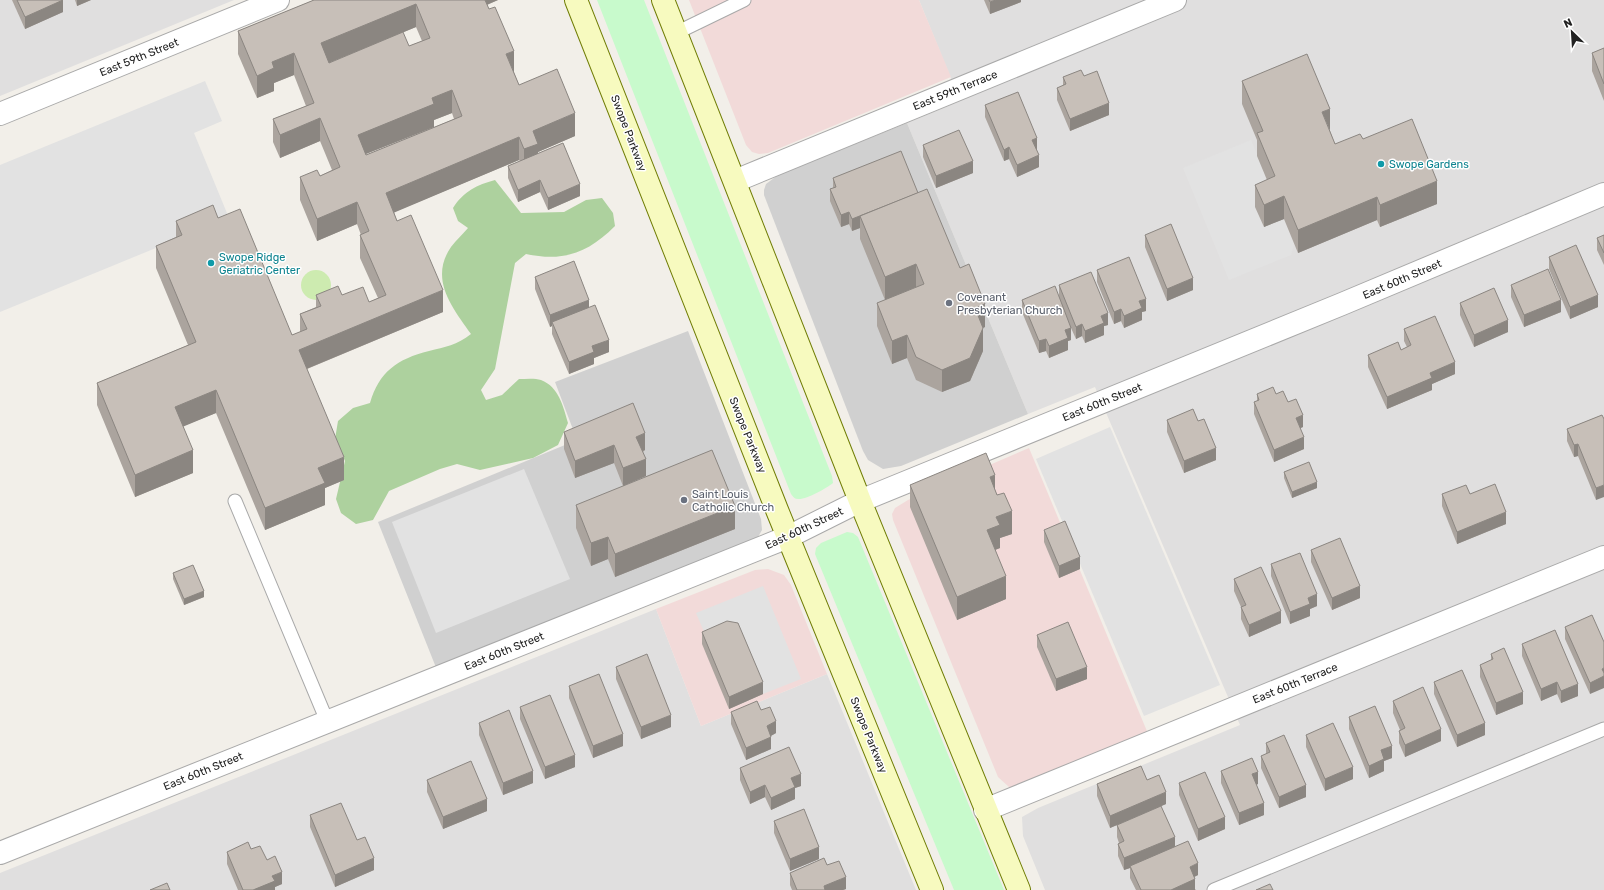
<svg xmlns="http://www.w3.org/2000/svg" width="1604" height="890" font-family="Rubik,sans-serif">
<rect width="100%" height="100%" fill="#f2efe9"/>
<!-- residential -->
<g fill="#e0dfdf">
<polygon points="0,0 234,0 0,96"/>
<polygon points="919,0 1604,0 1604,890 1045,890 1023,836 1022,817 1038,808 1240,725 1095,387 1028,414 907,123 960,101"/>
<polygon points="656,609 701,726 827,674 916,890 0,890 0,873"/>
</g>
<!-- commercial -->
<g fill="#f2dad9">
<polygon points="689,0 919,0 951,77 768,153 759,154 752,152 746,145"/>
<polygon points="1029,448 1149,736 1016,788 1009,787 998,777 893,520 892,514 895,508 908,500"/>
<polygon points="768,569 784,575 791,585 827,674 701,726 656,609 755,570"/>
</g>
<!-- religious -->
<g fill="#d0d0d0">
<polygon points="907,123 1028,414 901,466 883,469 868,460 863,451 764,195 764,190 766,184 778,175"/>
<polygon points="688,331 761,519 762,530 758,537 437,670 378,522 577,440 555,382"/>
</g>
<!-- grass -->
<circle fill="#cdebb0" cx="316" cy="285" r="15"/>
<!-- forest -->
<path fill="#add19e" d="M495 180 521 213 564 212 586 200 602 198 613 213 615 226C588 253 564 262 526 254L515 263 495 369 481 390 486 400 502 395 519 379C526 379 535 378 541 380 559 387 563 406 568 423L558 445 533 458 480 470 457 464 440 469 389 491 373 520 356 524 341 513 336 499 345 461 335 439 338 421 353 408 370 403C379 372 397 359 429 351 445 347 457 345 471 334 452 307 429 279 451 247 456 240 463 234 468 228L458 221 453 208C464 191 477 185 495 180Z"/>
<!-- park -->
<g fill="#c8facc">
<path d="M597 0H644L832 476 833 483C827 488 806 500 798 499 795 499 793 497 791 494Z"/>
<polygon points="847,532 853,533 858,537 1004,890 954,890 815,554 816,548 821,543"/>
</g>
<!-- parking -->
<g fill="#e2e2e2">
<polygon points="205,81 222,121 194,133 229,218 0,312 0,165"/>
<polygon points="1251,140 1294,244 1291,255 1229,280 1183,168"/>
<polygon points="1110,427 1220,685 1144,716 1036,459"/>
<polygon points="524,469 570,579 436,633 392,522"/>
<polygon points="763,586 801,679 763,694 738,635 708,641 696,613"/>
</g>
<g fill="none" stroke-linecap="round" stroke-linejoin="round">
<defs>
<g id="service">
<polyline points="676,33 744,0"/>
<polyline points="235,501 327,721"/>
<polyline points="1214,890 1604,729"/>
</g>
<g id="minor">
<polyline points="735,181 1175,0"/>
<polyline points="985,810 1604,557"/>
<polyline points="0,853 788,537 860,501 1342,304 1604,194"/>
</g>
<polyline id="tertiary" points="0,114 278,0"/>
<g id="secondary">
<polyline points="576,0 777,510 932,890"/>
<polyline points="663,0 860,501 1019,890"/>
</g>
</defs>
<!-- service casing -->
<use href="#service" stroke="#a9a9a9" stroke-width="15"/>
<!-- minor casing -->
<use href="#minor" stroke="#a9a9a9" stroke-width="24"/>
<!-- tertiary casing -->
<use href="#tertiary" stroke="#a9a9a9" stroke-width="24"/>
<!-- secondary casing -->
<use href="#secondary" stroke="#707d05" stroke-width="24"/>
<!-- service -->
<use href="#service" stroke="#fff" stroke-width="13"/>
<!-- minor -->
<use href="#minor" stroke="#fff" stroke-width="22"/>
<!-- tertiary -->
<use href="#tertiary" stroke="#fff" stroke-width="22"/>
<!-- secondary -->
<use href="#secondary" stroke="#f7fabf" stroke-width="22"/>
</g>
<!-- wall -->
<g fill="#aba49e" fill-rule="evenodd">
<polygon points="12,0 63,0 63,12 25,29"/>
<polygon points="75,0 91,0 77,6"/>
<path d="M314 0H498L487 5 519 85 575 136 538 152V153L580 196 548 210 540 192 518 202 508 178V166L520 161 519 160 394 212 397 221 443 312 307 369 344 480 325 488V505L265 530 216 413 183 426 193 473 135 497 97 405V383L188 345 156 268V246L176 237V221L218 218 292 335 300 332V314L316 307V295H342L369 302 378 298 360 258V235H361L357 224 317 241 300 200V177L320 176 332 170 320 141 280 158 273 142V119L306 106 294 75 274 83V91L257 98 238 54V31ZM416 27 422 41 409 46 329 63ZM452 113 454 119 366 155V154L434 127V120Z"/>
<polygon points="984,0 1021,0 1021,2 990,14"/>
<polygon points="1604,48 1604,101 1592,71 1592,53"/>
<polygon points="1084,76 1109,115 1070,131 1057,100 1057,88 1063,86 1063,77"/>
<polygon points="1242,81 1330,131 1335,144 1363,139 1437,204 1380,227 1377,220 1298,253 1284,219 1264,227 1255,207 1255,185 1267,180 1257,156 1257,140 1242,104"/>
<polygon points="985,105 1037,150 1039,167 1017,177 1009,159 1004,161 985,117"/>
<polygon points="923,145 973,173 936,188 923,157"/>
<polygon points="833,178 918,193 960,268 985,327 983,328 983,351 970,381 942,392 916,380 907,358 892,364 877,326 877,303 885,300 860,239 860,228 852,231 849,224 841,227 830,201 830,189 833,188"/>
<polygon points="1145,235 1193,290 1167,301 1145,247"/>
<polygon points="1604,235 1604,265 1597,250 1597,238"/>
<polygon points="1549,257 1598,307 1570,319 1549,269"/>
<polygon points="1097,270 1146,311 1142,312 1142,320 1124,328 1121,321 1114,324 1097,282"/>
<polygon points="535,277 589,308 609,352 594,358 594,364 569,374 552,334 552,326 550,327 535,289"/>
<polygon points="1059,285 1108,325 1104,326 1104,335 1085,343 1082,336 1076,339 1071,328 1071,340 1068,341 1068,350 1049,358 1046,351 1039,353 1022,312 1022,300 1059,296"/>
<polygon points="1511,285 1561,312 1524,327 1511,297"/>
<polygon points="1460,303 1508,332 1474,347 1460,315"/>
<polygon points="1404,329 1455,374 1432,384 1432,390 1387,409 1368,367 1368,355 1401,350 1407,347 1404,341"/>
<polygon points="1257,394 1276,394 1303,427 1300,428 1304,449 1274,462 1254,414 1254,402 1257,401"/>
<polygon points="1602,415 1596,500 1578,456 1574,457 1567,441 1567,429"/>
<polygon points="1167,420 1198,421 1216,460 1184,473 1167,432"/>
<polygon points="564,432 645,450 643,452 646,476 623,486 614,463 575,478 564,449"/>
<polygon points="1284,472 1317,488 1292,498 1284,478"/>
<polygon points="910,485 995,490 1012,534 1000,538 1000,548 995,550 1006,599 957,620 910,507"/>
<polygon points="1442,494 1470,494 1506,524 1457,544 1442,506"/>
<polygon points="576,505 735,529 615,577 608,559 591,566 576,528"/>
<polygon points="1044,530 1080,569 1059,578 1044,542"/>
<polygon points="1311,550 1360,598 1332,610 1311,562"/>
<polygon points="1271,564 1317,606 1310,609 1310,616 1290,624 1271,576"/>
<polygon points="173,573 204,597 184,605 173,579"/>
<polygon points="1234,579 1281,623 1249,637 1241,619 1241,607 1234,591"/>
<polygon points="1565,627 1604,642 1590,694 1565,639"/>
<polygon points="702,632 763,694 729,709 702,644"/>
<polygon points="1037,635 1087,679 1056,691 1037,647"/>
<polygon points="1522,644 1578,696 1561,703 1557,694 1541,701 1522,656"/>
<polygon points="1491,654 1523,704 1496,715 1480,677 1480,665 1491,660"/>
<polygon points="616,667 671,727 641,739 616,679"/>
<polygon points="1434,682 1485,735 1457,747 1434,694"/>
<polygon points="569,686 623,746 593,758 569,698"/>
<polygon points="1393,701 1441,741 1405,757 1399,743 1399,731 1400,730 1393,713"/>
<polygon points="520,707 575,767 545,779 520,719"/>
<polygon points="761,710 776,733 771,736 771,749 746,760 731,724 731,712"/>
<polygon points="1349,717 1392,758 1384,761 1384,771 1369,778 1349,729"/>
<polygon points="479,723 533,783 503,795 479,735"/>
<polygon points="1306,735 1353,779 1325,791 1306,747"/>
<polygon points="1266,743 1306,797 1279,808 1261,768 1261,756 1266,754"/>
<polygon points="740,768 801,786 795,788 795,799 771,810 765,797 750,804 740,780"/>
<polygon points="1221,771 1258,784 1256,785 1264,815 1239,825 1221,783"/>
<polygon points="427,780 487,811 443,829 427,792"/>
<polygon points="1147,780 1166,804 1110,828 1097,796 1097,784"/>
<polygon points="1179,783 1225,829 1198,841 1179,795"/>
<polygon points="310,815 357,840 374,870 335,887 310,827"/>
<polygon points="774,821 819,859 790,871 774,833"/>
<polygon points="1117,825 1175,846 1198,875 1194,877 1195,889 1196,890 1136,890 1130,878 1130,868 1124,870 1118,856 1118,844 1119,843 1117,837"/>
<polygon points="251,849 267,860 282,884 275,887 275,890 238,890 227,864 227,852"/>
<polygon points="827,865 846,889 843,890 792,890 790,885 790,873"/>
</g>
<!-- shaded-wall -->
<g fill="#8b8681">
<polygon points="63,0 63,12 25,29 25,17"/>
<polygon points="77,0 91,0 77,6"/>
<polygon points="479,0 498,0 479,8"/>
<polygon points="996,0 1021,0 1021,2 990,14 990,2"/>
<polygon points="416,4 416,27 321,66 321,43"/>
<polygon points="514,51 514,73 506,54"/>
<polygon points="294,53 294,75 274,83 274,91 257,98 257,76 272,62"/>
<polygon points="452,90 452,113 434,120 434,127 358,157 358,135 432,98"/>
<polygon points="1109,103 1109,115 1070,131 1070,119"/>
<polygon points="1330,109 1330,131 1322,112"/>
<polygon points="575,113 575,136 538,152 538,166 524,172 524,149 533,131"/>
<polygon points="320,118 320,141 280,158 280,135"/>
<polygon points="519,137 519,160 386,216 386,193"/>
<polygon points="1037,138 1037,150 1032,152 1032,140"/>
<polygon points="1009,147 1009,159 1004,161 1004,150"/>
<polygon points="1039,155 1039,167 1017,177 1017,165"/>
<polygon points="973,161 973,173 936,188 936,176"/>
<polygon points="540,180 540,192 518,202 518,190"/>
<polygon points="1437,181 1437,204 1380,227 1380,205"/>
<polygon points="580,184 580,196 548,210 548,198"/>
<polygon points="918,193 860,216 860,228 852,231 852,219"/>
<polygon points="1284,196 1284,219 1264,227 1264,205"/>
<polygon points="1377,197 1377,220 1298,253 1298,230"/>
<polygon points="357,202 357,224 317,241 317,219"/>
<polygon points="849,212 849,224 841,227 841,215"/>
<polygon points="916,264 916,287 885,300 885,277"/>
<polygon points="1193,278 1193,290 1167,301 1167,289"/>
<polygon points="443,290 443,312 299,372 299,350"/>
<polygon points="1598,295 1598,307 1570,319 1570,307"/>
<polygon points="1146,299 1146,311 1142,312 1142,320 1124,328 1124,316 1139,301"/>
<polygon points="589,300 589,312 552,322 552,326 550,327 550,315"/>
<polygon points="1561,300 1561,312 1524,327 1524,315"/>
<polygon points="985,304 985,327 975,331 975,308"/>
<polygon points="1121,309 1121,321 1114,324 1114,312"/>
<polygon points="1108,313 1108,325 1104,326 1104,335 1085,343 1085,331 1101,316"/>
<polygon points="1508,320 1508,332 1474,347 1474,335"/>
<polygon points="1082,324 1082,336 1076,339 1076,327"/>
<polygon points="983,328 983,351 970,381 942,392 942,370"/>
<polygon points="1071,328 1071,340 1068,341 1068,350 1049,358 1049,346 1065,330"/>
<polygon points="907,335 907,358 892,364 892,341"/>
<polygon points="1046,339 1046,351 1039,353 1039,341"/>
<polygon points="609,340 609,352 594,358 594,364 569,374 569,362 592,346"/>
<polygon points="1455,362 1455,374 1432,384 1432,390 1387,409 1387,397 1430,373"/>
<polygon points="216,390 216,413 175,430 175,407"/>
<polygon points="1303,415 1303,427 1296,430 1296,418"/>
<polygon points="645,433 645,450 636,454 636,437"/>
<polygon points="1304,437 1304,449 1274,462 1274,450"/>
<polygon points="1578,444 1578,456 1574,457 1574,445"/>
<polygon points="614,445 614,463 575,478 575,461"/>
<polygon points="1216,448 1216,460 1184,473 1184,461"/>
<polygon points="193,450 193,473 135,497 135,475"/>
<polygon points="344,457 344,480 325,488 325,505 265,530 265,508 318,468"/>
<polygon points="646,459 646,476 623,486 623,468"/>
<polygon points="995,475 995,498 990,477"/>
<polygon points="1317,482 1317,488 1292,498 1292,492"/>
<polygon points="1604,485 1604,497 1596,500 1596,488"/>
<polygon points="735,506 735,529 615,577 615,554"/>
<polygon points="1012,511 1012,534 1000,538 1000,548 987,553 987,530 996,517"/>
<polygon points="1506,512 1506,524 1457,544 1457,532"/>
<polygon points="608,537 608,559 591,566 591,543"/>
<polygon points="1080,557 1080,569 1059,578 1059,566"/>
<polygon points="1006,576 1006,599 957,620 957,597"/>
<polygon points="1360,586 1360,598 1332,610 1332,598"/>
<polygon points="204,591 204,597 184,605 184,599"/>
<polygon points="1317,594 1317,606 1310,609 1310,616 1290,624 1290,612 1308,598"/>
<polygon points="1281,611 1281,623 1249,637 1249,625"/>
<polygon points="1087,667 1087,679 1056,691 1056,679"/>
<polygon points="1604,668 1604,688 1590,694 1590,683 1602,669"/>
<polygon points="763,682 763,694 729,709 729,697"/>
<polygon points="1557,682 1557,694 1541,701 1541,689"/>
<polygon points="1578,684 1578,696 1561,703 1561,691"/>
<polygon points="1523,692 1523,704 1496,715 1496,703"/>
<polygon points="671,715 671,727 641,739 641,727"/>
<polygon points="776,721 776,733 767,738 767,726"/>
<polygon points="1485,723 1485,735 1457,747 1457,735"/>
<polygon points="1441,729 1441,741 1405,757 1405,745"/>
<polygon points="623,734 623,746 593,758 593,746"/>
<polygon points="771,737 771,749 746,760 746,748"/>
<polygon points="1392,746 1392,758 1384,761 1384,771 1369,778 1369,766 1381,750"/>
<polygon points="575,755 575,767 545,779 545,767"/>
<polygon points="1353,767 1353,779 1325,791 1325,779"/>
<polygon points="533,771 533,783 503,795 503,783"/>
<polygon points="1258,772 1258,784 1252,786 1252,774"/>
<polygon points="801,774 801,786 795,788 795,799 771,810 771,798 791,778"/>
<polygon points="765,785 765,797 750,804 750,792"/>
<polygon points="1306,785 1306,797 1279,808 1279,797"/>
<polygon points="1166,792 1166,804 1110,828 1110,816"/>
<polygon points="487,799 487,811 443,829 443,817"/>
<polygon points="1264,803 1264,815 1239,825 1239,813"/>
<polygon points="1225,817 1225,829 1198,841 1198,829"/>
<polygon points="1175,837 1175,849 1130,866 1130,868 1124,870 1124,858"/>
<polygon points="819,847 819,859 790,871 790,859"/>
<polygon points="374,858 374,870 335,887 335,875"/>
<polygon points="1198,863 1198,875 1190,879 1190,867"/>
<polygon points="282,872 282,884 275,887 275,890 253,890 272,876"/>
<polygon points="846,877 846,889 843,890 824,890 824,886"/>
<polygon points="1195,879 1195,890 1171,890"/>
</g>
<!-- building -->
<g fill="#c7bfb8" stroke="#8b8681" fill-rule="evenodd">
<polygon points="17,0 63,0 25,17"/>
<path d="M314 0H485L489 9 495 7 514 51 506 54 519 85 557 69 575 113 533 131 538 144 524 149 519 137 386 193 397 221 411 215 443 290 299 350 344 457 318 468 325 483 265 508 216 390 175 407 193 450 135 475 97 383 196 342 156 246 182 235 176 221 213 205 218 218 240 209 292 335 307 329 300 314 321 306 316 295 338 286 342 295 363 287 369 302 386 295 360 235 369 231 357 202 317 219 300 177 317 170 320 176 340 167 320 118 280 135 273 119 314 103 294 53 272 62 274 68 257 76 238 31ZM416 4 430 38 409 46 403 32 329 63 321 43ZM452 90 462 116 366 155 358 135 434 104 432 98Z"/>
<polygon points="989,0 996,0 990,2"/>
<polygon points="1604,48 1604,84 1592,53"/>
<polygon points="1307,54 1330,109 1322,112 1335,144 1360,134 1363,139 1412,119 1437,181 1380,205 1377,197 1298,230 1284,196 1264,205 1255,185 1275,176 1257,133 1263,131 1242,81"/>
<polygon points="1081,70 1084,76 1097,71 1109,103 1070,119 1057,88 1066,84 1063,77"/>
<polygon points="1018,92 1037,138 1032,140 1039,155 1017,165 1009,147 1004,150 985,105"/>
<polygon points="959,130 973,161 936,176 923,145"/>
<polygon points="563,143 580,184 548,198 540,180 518,190 508,166"/>
<polygon points="901,151 918,193 852,219 849,212 841,215 830,189 836,187 833,178"/>
<polygon points="927,189 960,268 969,264 985,304 975,308 983,328 970,358 942,370 916,357 907,335 892,341 877,303 924,284 916,264 885,277 860,216"/>
<polygon points="1171,224 1193,278 1167,289 1145,235"/>
<polygon points="1604,235 1604,253 1597,238"/>
<polygon points="1576,245 1598,295 1570,307 1549,257"/>
<polygon points="1129,257 1146,299 1139,301 1142,308 1124,316 1121,309 1114,312 1097,270"/>
<polygon points="574,261 589,300 550,315 535,277"/>
<polygon points="1548,269 1561,300 1524,315 1511,285"/>
<polygon points="1091,272 1108,313 1101,316 1104,323 1085,331 1082,324 1076,327 1059,285"/>
<polygon points="1055,286 1071,328 1065,330 1068,338 1049,346 1046,339 1039,341 1022,300"/>
<polygon points="1494,288 1508,320 1474,335 1460,303"/>
<polygon points="595,305 609,340 592,346 594,352 569,362 552,322"/>
<polygon points="1435,316 1455,362 1430,373 1432,378 1387,397 1368,355 1398,342 1401,350 1411,345 1404,329"/>
<polygon points="1273,387 1276,394 1283,391 1288,402 1296,399 1303,415 1296,418 1304,437 1274,450 1254,402 1259,400 1257,394"/>
<polygon points="633,403 645,433 636,437 646,459 623,468 614,445 575,461 564,432"/>
<polygon points="1193,409 1198,421 1204,419 1216,448 1184,461 1167,420"/>
<polygon points="1602,415 1604,419 1604,485 1596,488 1578,444 1574,445 1567,429"/>
<polygon points="712,450 735,506 615,554 608,537 591,543 576,505"/>
<polygon points="986,453 995,475 990,477 997,495 1004,493 1012,511 996,517 1000,525 987,530 1006,576 957,597 910,485"/>
<polygon points="1309,462 1317,482 1292,492 1284,472"/>
<polygon points="1495,484 1506,512 1457,532 1442,494 1466,485 1470,494"/>
<polygon points="1065,521 1080,557 1059,566 1044,530"/>
<polygon points="1340,538 1360,586 1332,598 1311,550"/>
<polygon points="1300,553 1317,594 1308,598 1310,604 1290,612 1271,564"/>
<polygon points="193,565 204,591 184,599 173,573"/>
<polygon points="1261,567 1281,611 1249,625 1241,607 1246,605 1234,579"/>
<polygon points="1592,615 1604,642 1604,668 1602,669 1604,673 1604,676 1590,683 1565,627"/>
<polygon points="727,621 738,623 763,682 729,697 702,632"/>
<polygon points="1068,622 1087,667 1056,679 1037,635"/>
<polygon points="1555,630 1578,684 1561,691 1557,682 1541,689 1522,644"/>
<polygon points="1504,648 1523,692 1496,703 1480,665 1493,659 1491,654"/>
<polygon points="647,654 671,715 641,727 616,667"/>
<polygon points="1462,670 1485,723 1457,735 1434,682"/>
<polygon points="599,674 623,734 593,746 569,686"/>
<polygon points="1423,687 1441,729 1405,745 1399,731 1405,728 1393,701"/>
<polygon points="550,695 575,755 545,767 520,707"/>
<polygon points="757,701 761,710 770,707 776,721 767,726 771,737 746,748 731,712"/>
<polygon points="1375,706 1392,746 1381,750 1384,759 1369,766 1349,717"/>
<polygon points="509,710 533,771 503,783 479,723"/>
<polygon points="1333,723 1353,767 1325,779 1306,735"/>
<polygon points="1284,735 1306,785 1279,797 1261,756 1270,752 1266,743"/>
<polygon points="789,747 801,774 791,778 795,787 771,798 765,785 750,792 740,768"/>
<polygon points="1252,758 1258,772 1252,774 1264,803 1239,813 1221,771"/>
<polygon points="471,761 487,799 443,817 427,780"/>
<polygon points="1141,766 1147,780 1159,775 1166,792 1110,816 1097,784"/>
<polygon points="1205,772 1225,817 1198,829 1179,783"/>
<polygon points="341,803 357,840 365,837 374,858 335,875 310,815"/>
<polygon points="1161,806 1175,837 1124,858 1118,844 1124,841 1117,825"/>
<polygon points="804,809 819,847 790,859 774,821"/>
<polygon points="1188,841 1198,863 1190,867 1195,879 1171,890 1141,890 1130,866"/>
<polygon points="248,842 251,849 260,846 267,860 275,856 282,872 272,876 275,881 253,890 243,890 227,852"/>
<polygon points="824,858 827,865 839,861 846,877 824,886 825,890 797,890 790,873"/>
<polygon points="167,883 170,890 150,890"/>
<polygon points="1270,884 1273,890 1256,890"/>
</g>
<!-- markers -->
<g fill="#0f9aa8" stroke="#fff" stroke-width="1.5">
<circle cx="1381" cy="164" r="4"/>
<circle cx="211" cy="263" r="4"/>
</g>
<g fill="#6b7280" stroke="#fff" stroke-width="1.5">
<circle cx="949" cy="303" r="4"/>
<circle cx="684" cy="500" r="4"/>
</g>
<g text-anchor="middle" stroke-width="3" stroke-linejoin="round" paint-order="stroke">
<!-- street labels -->
<g font-size="11" fill="#222" stroke="#fff">
<text transform="translate(139 57) rotate(-22)" y="4">East 59th Street</text>
<text transform="translate(955 90) rotate(-22)" y="4">East 59th Terrace</text>
<text transform="translate(629 133) rotate(69)" y="4">Swope Parkway</text>
<text transform="translate(1402 279) rotate(-23)" y="4">East 60th Street</text>
<text transform="translate(1102 402) rotate(-22)" y="4">East 60th Street</text>
<text transform="translate(748 435) rotate(68)" y="4">Swope Parkway</text>
<text transform="translate(804 528) rotate(-25)" y="4">East 60th Street</text>
<text transform="translate(504 651) rotate(-22)" y="4">East 60th Street</text>
<text transform="translate(1295 683) rotate(-22)" y="4">East 60th Terrace</text>
<text transform="translate(869 735) rotate(68)" y="4">Swope Parkway</text>
<text transform="translate(203 771) rotate(-22)" y="4">East 60th Street</text>
</g>
<!-- culture labels -->
<g font-size="11" fill="#0d838f" stroke="#fff" text-anchor="start">
<text x="1389" y="168">Swope Gardens</text>
<text x="219" y="261">Swope Ridge<tspan x="219" dy="13">Geriatric Center</tspan></text>
</g>
<!-- worship labels -->
<g font-size="11" fill="#5b616d" stroke="#fff" text-anchor="start">
<text x="957" y="301">Covenant<tspan x="957" dy="13">Presbyterian Church</tspan></text>
<text x="692" y="498">Saint Louis<tspan x="692" dy="13">Catholic Church</tspan></text>
</g>
</g>
<!-- north arrow -->
<g transform="translate(1572 32) rotate(335)" stroke="#ffffff" stroke-width="3" paint-order="stroke">
<path d="M0-3L7 15L0 10L-7 15Z" fill="#222222"/>
<text y="-6" font-size="11" font-weight="bold" text-anchor="middle" fill="#222222">N</text>
</g>
</svg>
